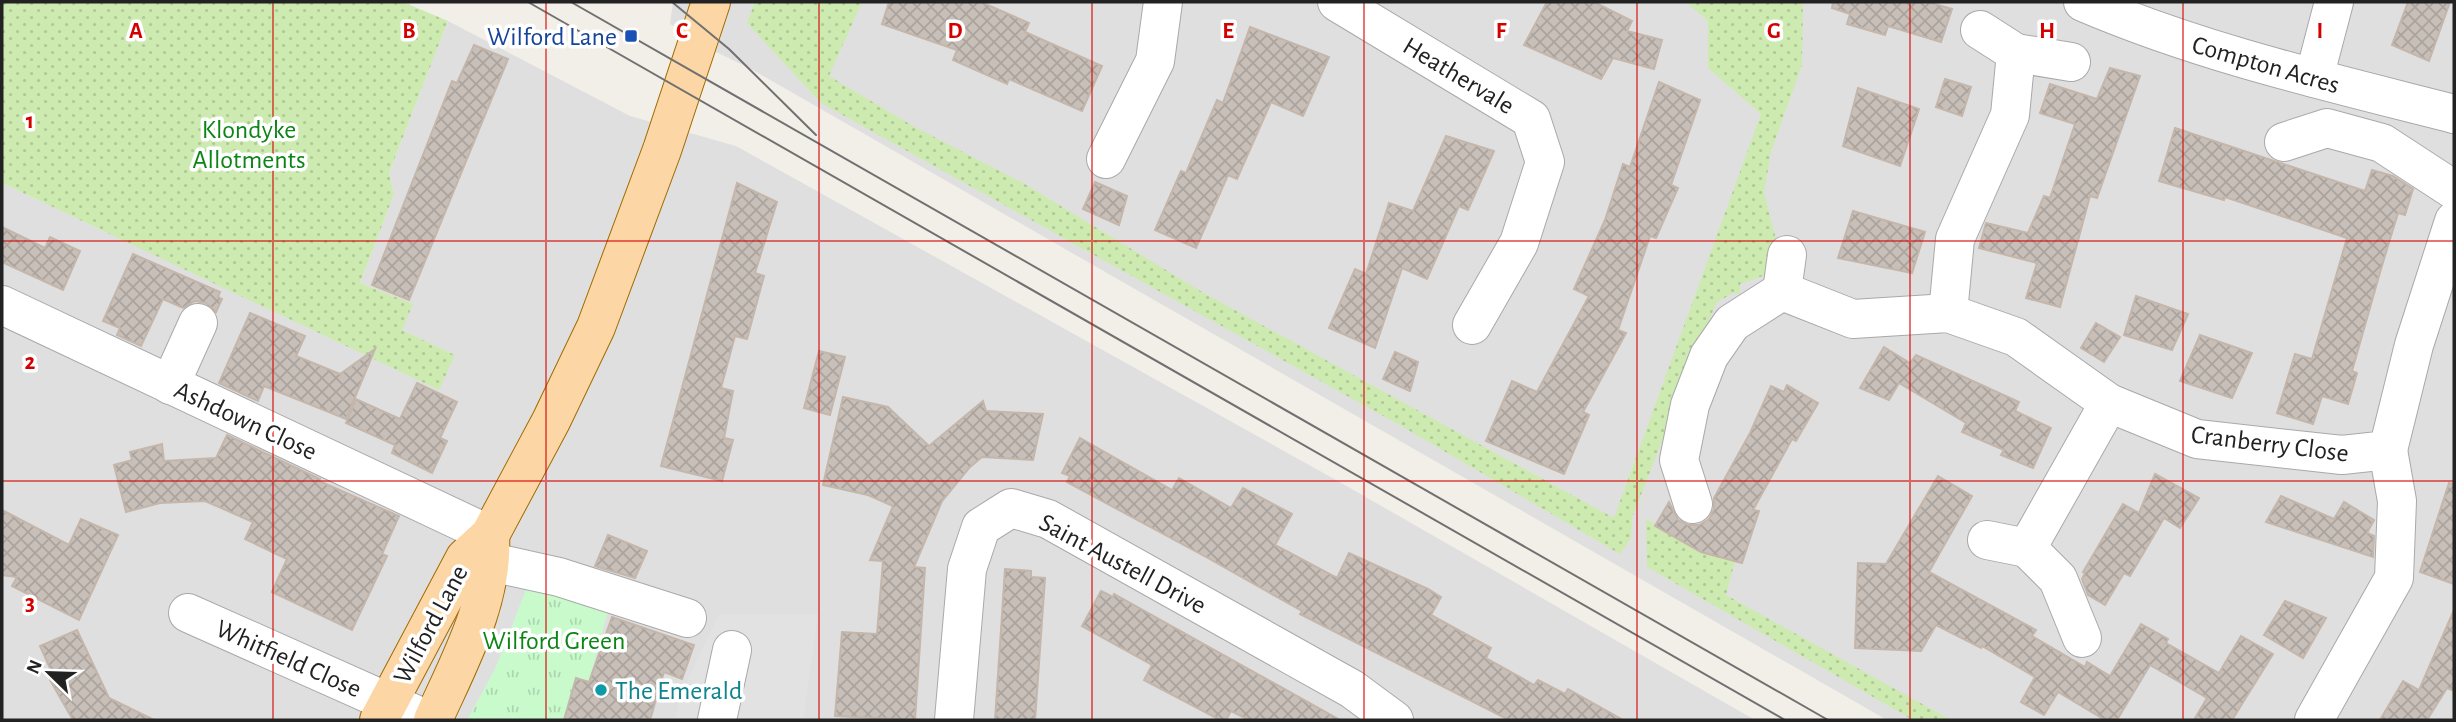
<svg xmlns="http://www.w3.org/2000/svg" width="2456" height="722" font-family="'Alegreya Sans',sans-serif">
<defs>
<pattern id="grass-dots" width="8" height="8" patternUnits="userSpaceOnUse" patternTransform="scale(1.75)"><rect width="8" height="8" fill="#cdebb0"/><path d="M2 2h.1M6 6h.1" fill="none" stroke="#b0c997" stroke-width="1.8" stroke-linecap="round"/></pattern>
<pattern id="park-tufts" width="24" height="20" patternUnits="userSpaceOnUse" patternTransform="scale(1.75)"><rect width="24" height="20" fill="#c8facc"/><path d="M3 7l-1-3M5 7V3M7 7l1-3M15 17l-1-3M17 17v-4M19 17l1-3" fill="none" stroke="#acd6af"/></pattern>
<pattern id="building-cross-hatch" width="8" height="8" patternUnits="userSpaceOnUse" patternTransform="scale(1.75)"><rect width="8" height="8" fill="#c7bfb8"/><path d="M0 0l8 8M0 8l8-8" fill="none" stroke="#aba49e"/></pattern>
</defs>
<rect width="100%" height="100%" fill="#f2efe9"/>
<!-- residential -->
<g fill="#e0dfdf">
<polygon points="673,2 2454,2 2454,720 1887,720 751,69 708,48 670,24"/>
<polygon points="448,21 630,116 736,146 1336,480 1755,720 2,720 2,183 108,233 455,355 401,330 412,304 360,283 394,194 389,173"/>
</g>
<!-- grass -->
<g fill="url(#grass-dots)">
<polygon points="2,2 403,2 448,21 389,173 394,194 360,283 413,304 402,330 455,355 439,390 2,183"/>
<polygon points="755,2 862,2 829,76 913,126 1023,183 1202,292 1614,518 1761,114 1708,68 1708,21 1686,2 1803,2 1802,65 1771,152 1764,193 1776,239 1766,275 1740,284 1740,294 1733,293 1716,303 1632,518 1631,538 1620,554 1403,427 821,103 747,23"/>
<polygon points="1646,519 1708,554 1735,561 1726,595 1951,720 1913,720 1647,567"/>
</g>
<!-- park -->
<polygon fill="url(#park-tufts)" points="534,569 612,596 589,682 576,678 564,720 467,720 495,669"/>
<!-- parking -->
<polygon fill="#e2e2e2" points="719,614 818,614 803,720 675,720 681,694"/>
<!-- building -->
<g fill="url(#building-cross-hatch)" stroke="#c4b6ab" stroke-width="2">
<polygon points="889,2 981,2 1029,23 1025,32 1102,66 1082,111 1009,79 1007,84 953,60 957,50 882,24"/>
<polygon points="1547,2 1594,2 1632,21 1627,31 1662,40 1654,69 1613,58 1601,79 1524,45"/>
<polygon points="1833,2 1928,2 1952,9 1941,42 1888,26 1885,35 1847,24 1850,14 1832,8"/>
<polygon points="2408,2 2450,2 2429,61 2392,45"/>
<polygon points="1250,27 1329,57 1303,116 1271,102 1237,179 1228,175 1196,248 1155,230 1181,171 1186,173 1217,100 1223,103"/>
<polygon points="474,45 508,59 409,300 372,285 452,81 457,83"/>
<polygon points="2110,68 2140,76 2097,198 2090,196 2060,307 2026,298 2037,263 1979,248 1986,223 2028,233 2044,196 2050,198 2075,124 2040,113 2050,84 2097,99"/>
<polygon points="1945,79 1971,87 1962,116 1936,107"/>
<polygon points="1659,82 1700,100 1671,185 1678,188 1656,238 1650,236 1618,330 1626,333 1583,412 1589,415 1564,474 1486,441 1512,381 1537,392 1589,296 1574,289 1605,220 1623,164 1630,167"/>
<polygon points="1858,88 1919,109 1900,166 1843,146"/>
<polygon points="2175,128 2365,191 2372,170 2393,176 2413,189 2405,215 2398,213 2381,269 2352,371 2357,373 2348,404 2322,396 2313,424 2277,413 2295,354 2312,359 2347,238 2225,197 2224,200 2159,181"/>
<polygon points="1446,136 1494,151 1468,210 1459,206 1427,279 1402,268 1375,348 1329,328 1355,269 1366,274 1389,203 1413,211"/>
<polygon points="1095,182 1127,196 1119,225 1083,209"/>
<polygon points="737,183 777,202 755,273 764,276 747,339 735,336 721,388 733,391 724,438 733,440 722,481 661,466"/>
<polygon points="1853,211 1925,232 1912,273 1838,258"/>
<polygon points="2,227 45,248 50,237 80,251 63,290 2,262"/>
<polygon points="133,254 220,292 218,297 222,299 216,312 206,303 195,301 183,308 163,299 141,346 117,335 120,328 103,321"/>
<polygon points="2136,296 2188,314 2172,350 2124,335"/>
<polygon points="250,313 305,336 296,356 340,374 375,349 346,419 264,386 258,401 219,383"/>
<polygon points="2096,323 2120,337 2104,362 2081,348"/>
<polygon points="2200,335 2252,353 2232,398 2180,381"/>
<polygon points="1884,347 1910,363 1916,355 2019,402 2015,411 2051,428 2033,468 2001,455 2004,450 1962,432 1966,423 1899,383 1889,400 1860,388"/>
<polygon points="819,351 845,357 830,415 804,408"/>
<polygon points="1395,352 1418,362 1410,391 1383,379"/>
<polygon points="417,383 457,402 440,438 447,441 432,473 392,453 395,445 346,423 356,399 400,419"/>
<polygon points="1787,385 1818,403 1796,441 1792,439 1753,510 1759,511 1742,563 1701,552 1655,526 1669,502 1678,520 1688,525 1699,525 1709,519 1714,509 1714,498 1750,433 1771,386 1784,392"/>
<polygon points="843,397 888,407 929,446 983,401 986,411 1043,414 1033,460 982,457 969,468 942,501 914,567 925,568 915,720 835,716 842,632 877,634 883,561 870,560 893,506 868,495 823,485"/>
<polygon points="227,435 320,479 319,481 399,516 382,554 387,556 352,630 272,592 287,559 245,539 253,522 205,501 160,503 126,512 114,465 132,460 130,452 162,444 164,461 216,458"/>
<polygon points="1080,438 1172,490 1179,478 1231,508 1243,488 1292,514 1275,545 1337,578 1349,553 1428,589 1441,597 1431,615 1491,648 1486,658 1534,685 1538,680 1565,694 1568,689 1623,720 1509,720 1300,614 1302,611 1206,557 1067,482 1070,476 1062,473"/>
<polygon points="2155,474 2199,498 2180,528 2164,518 2130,576 2124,573 2105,605 2088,595 2082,579 2085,573 2083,572 2123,504 2139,513"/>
<polygon points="1938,476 1972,496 1929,572 2036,630 2032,636 2085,667 2087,662 2110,676 2141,624 2168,639 2166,643 2219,673 2241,636 2273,654 2232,720 2194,720 2207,698 2150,665 2117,720 2105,720 2058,692 2044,715 2021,702 2035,677 1982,646 1981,648 1936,625 1921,651 1855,648 1858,563 1886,564"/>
<polygon points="2449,483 2454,484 2454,584 2420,572"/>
<polygon points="2281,496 2334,519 2344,502 2374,520 2367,533 2374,536 2373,557 2266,522"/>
<polygon points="2,510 69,545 81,519 118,535 79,620 12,586 17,577 2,575"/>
<polygon points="608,535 647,551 635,578 595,566"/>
<polygon points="1005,569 1031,571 1031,577 1045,578 1035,720 995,720"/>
<polygon points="1101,591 1113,597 1114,594 1340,720 1249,720 1231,711 1226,720 1220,720 1144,680 1152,665 1082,626"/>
<polygon points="2285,601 2326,618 2303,658 2264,635"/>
<polygon points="2454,610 2454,691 2447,688 2427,720 2380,720 2403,681 2419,690"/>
<polygon points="612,617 694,645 682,679 664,672 650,720 564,720 576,678 589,682"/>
<polygon points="77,630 109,698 154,720 73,720 50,680 54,677 40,646"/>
</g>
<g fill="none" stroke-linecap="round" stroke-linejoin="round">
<defs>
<g id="minor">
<polyline points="1337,2 1531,119 1545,162 1519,243 1472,325"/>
<path d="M2083 2C2202 53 2329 82 2454 114"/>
<polyline points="1980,30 2016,53 2071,62"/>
<polyline points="2314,78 2334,2"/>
<polyline points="2284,142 2327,128 2382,143 2454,190"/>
<polyline points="1106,159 1155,61 1163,2"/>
<polyline points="1787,255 1782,291 1853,319 1948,313 2016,337 2109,403 2197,439 2342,455 2388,450 2414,345 2454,221"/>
<polyline points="2,305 490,535"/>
<polyline points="1948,313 1955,239 2010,115 2016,53"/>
<polyline points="170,385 198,323"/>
<polyline points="1693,504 1679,460 1690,405 1709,356 1732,323 1782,291"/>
<polyline points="1987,540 2027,548 2109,403"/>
<polyline points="2027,548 2058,579 2082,638"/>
<polyline points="491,562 559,577 687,618"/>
<polyline points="188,613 428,720"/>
<polyline points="717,720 732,650"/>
<polyline points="954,720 967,569 981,527 1011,508 1048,519 1352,689 1394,720"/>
<polyline points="2314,720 2394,578 2397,501 2388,450"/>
</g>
<g id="major">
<polyline points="379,720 465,558 490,535 551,421 596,327 662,150 711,2"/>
<path d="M433 720C459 662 494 600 490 535"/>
</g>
</defs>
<!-- minor casing -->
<use href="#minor" stroke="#a9a9a9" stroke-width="40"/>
<!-- major casing -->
<use href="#major" stroke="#a06b00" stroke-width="40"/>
<!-- minor -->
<use href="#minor" stroke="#fff" stroke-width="38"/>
<!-- major -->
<use href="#major" stroke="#fcd6a4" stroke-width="38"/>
<!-- tram -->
<g stroke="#707070" stroke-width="2">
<polyline points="528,2 1785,720"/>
<polyline points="571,2 1828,720"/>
<polyline points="672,2 729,49 816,135"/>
</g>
</g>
<!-- grid -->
<path fill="none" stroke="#d40000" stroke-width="2" stroke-opacity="0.55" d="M273 2V720M546 2V720M819 2V720M1092 2V720M1364 2V720M1637 2V720M1910 2V720M2183 2V720M2 241H2454M2 481H2454"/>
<!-- markers -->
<rect fill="#1a4fb4" stroke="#fff" stroke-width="2.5" x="624" y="29" width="14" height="14" rx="3.5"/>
<circle fill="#0f9aa8" stroke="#fff" stroke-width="2.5" cx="601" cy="690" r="7"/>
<g text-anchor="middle" stroke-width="7" stroke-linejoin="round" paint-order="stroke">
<!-- transit labels -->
<g font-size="26" fill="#164399" stroke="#fff" text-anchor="end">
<text x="617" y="45">Wilford Lane</text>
</g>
<!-- street labels -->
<g font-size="26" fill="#222" stroke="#fff">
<text transform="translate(2266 64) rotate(16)" y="9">Compton Acres</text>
<text transform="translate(1459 75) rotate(31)" y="9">Heathervale</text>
<text transform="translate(246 420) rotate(25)" y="9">Ashdown Close</text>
<text transform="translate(2270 443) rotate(7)" y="9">Cranberry Close</text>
<text transform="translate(1123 563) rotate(28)" y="9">Saint Austell Drive</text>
<text transform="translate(430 624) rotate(-62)" y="9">Wilford Lane</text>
<text transform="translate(289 658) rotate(24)" y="9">Whitfield Close</text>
</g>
<!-- park labels -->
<g font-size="26" fill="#0c8416" stroke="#fff">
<text x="249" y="138">Klondyke<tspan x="249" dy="30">Allotments</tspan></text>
<text x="554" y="649">Wilford Green</text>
</g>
<!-- culture labels -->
<g font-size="26" fill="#0d838f" stroke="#fff" text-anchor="start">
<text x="615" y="699">The Emerald</text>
</g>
</g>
<g font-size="23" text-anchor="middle" font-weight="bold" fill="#d40000" stroke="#fff" stroke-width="7" stroke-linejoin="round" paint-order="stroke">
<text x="136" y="38">A</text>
<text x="409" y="38">B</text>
<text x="682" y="38">C</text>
<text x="955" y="38">D</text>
<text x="1228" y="38">E</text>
<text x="1501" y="38">F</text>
<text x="1774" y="38">G</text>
<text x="2047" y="38">H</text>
<text x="2320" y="38">I</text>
<text x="30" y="128">1</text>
<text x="30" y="369">2</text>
<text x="30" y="610">3</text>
</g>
<!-- border -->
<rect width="2456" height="722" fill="none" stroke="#222222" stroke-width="7"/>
<!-- north arrow -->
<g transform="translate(49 673) rotate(293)" stroke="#ffffff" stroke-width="5" paint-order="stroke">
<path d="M0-5L12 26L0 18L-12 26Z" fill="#222222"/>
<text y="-10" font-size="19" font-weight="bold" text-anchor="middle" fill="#222222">N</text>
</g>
</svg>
